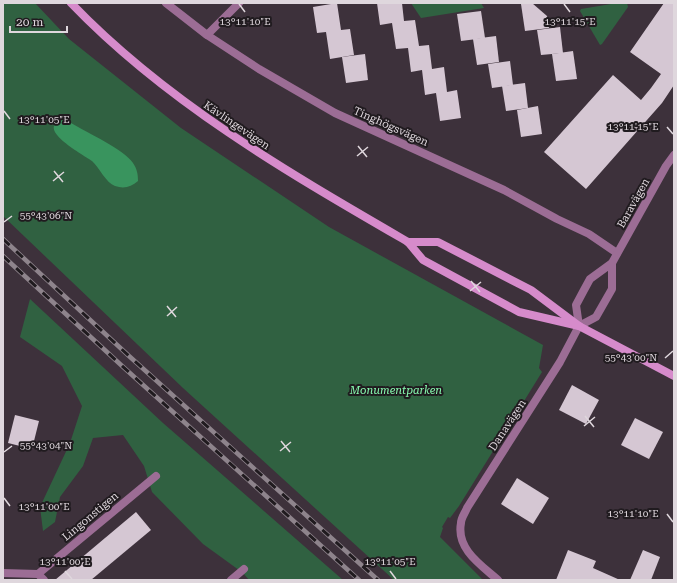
<svg xmlns="http://www.w3.org/2000/svg" width="677" height="583" font-family="'Roboto Serif',serif">
<rect width="100%" height="100%" fill="#3d313b"/>
<!-- green -->
<g fill="#306141">
<polygon points="3,3 35,3 69,39 181,128 329,227 543,345 539,368 542,372 459,506 450,518 448,517 442,527 443,528 440,537 483,580 394,580 183,388 3,216"/>
<polygon points="411,3 481,3 484,8 421,18"/>
<polygon points="617,3 627,3 628,7 602,44 600,45 580,11 581,9"/>
<polygon points="30,299 163,423 343,580 249,580 243,573 203,544 152,492 144,466 123,435 93,438 83,466 60,497 55,522 43,531 40,507 70,443 82,406 62,366 20,337"/>
</g>
<!-- water -->
<path fill="#39945e" d="M62 120 71 123C86 132 125 150 133 163 137 169 138 174 138 181 131 187 124 189 115 186 106 183 99 167 92 161 86 156 34 129 62 120Z"/>
<!-- building -->
<g fill="#d5c7d3">
<polygon points="337,3 341,30 350,29 354,55 330,59 326,32 317,33 313,7"/>
<polygon points="377,3 402,3 404,21 415,20 419,46 429,45 432,69 444,67 447,92 457,90 461,118 440,121 436,93 425,95 422,70 411,72 408,48 396,49 392,23 380,25"/>
<polygon points="532,3 547,16 549,28 525,31 521,4"/>
<polygon points="664,3 674,3 674,85 662,103 586,189 544,152 613,75 641,100 651,88 661,74 630,52"/>
<polygon points="481,11 485,38 461,41 457,14"/>
<polygon points="560,27 563,53 541,55 537,30"/>
<polygon points="496,36 499,62 477,65 473,39"/>
<polygon points="573,51 577,79 556,81 552,54"/>
<polygon points="365,54 368,80 346,83 342,57"/>
<polygon points="510,61 513,85 492,88 488,64"/>
<polygon points="525,83 528,108 506,111 502,86"/>
<polygon points="538,106 542,134 521,137 517,110"/>
<polygon points="572,385 599,400 586,424 559,410"/>
<polygon points="15,415 39,421 32,449 8,443"/>
<polygon points="635,418 663,432 649,459 621,445"/>
<polygon points="517,478 549,498 533,524 501,504"/>
<polygon points="136,512 151,530 91,580 55,580"/>
<polygon points="568,550 596,561 593,568 620,580 556,580"/>
<polygon points="643,550 660,557 651,580 630,580"/>
</g>
<g fill="none" stroke-linecap="round" stroke-linejoin="round">
<!-- minor -->
<g stroke="#9c6d95" stroke-width="8">
<polyline points="166,3 207,35 259,69 335,113 504,190 557,219 589,234 617,253"/>
<polyline points="207,35 239,3"/>
<polyline points="3,573 38,574 44,580"/>
<polyline points="38,574 156,476"/>
<polyline points="231,580 244,569"/>
<path d="M498 580C481 565 456 549 461 523 461 518 465 513 467 508L560 362 579 326"/>
</g>
<!-- tertiary -->
<polyline stroke="#9c6d95" stroke-width="8" points="612,263 612,289 596,317 579,326 576,305 584,290 590,279 612,263 666,166 674,155"/>
<!-- secondary -->
<g stroke="#d68bcb" stroke-width="8">
<path d="M71 3C167 103 289 173 408 242L423 260 519 312 579 326"/>
<polyline points="408,242 438,242 531,290 579,326 674,376"/>
</g>
<defs>
<g id="rail">
<polyline points="3,239 129,356 378,580"/>
<polyline points="3,256 121,365 359,580"/>
</g>
</defs>
<!-- rail casing -->
<use href="#rail" stroke="#8e848c" stroke-width="4.5"/>
<!-- rail -->
<use href="#rail" stroke="#201b1f" stroke-width="3" stroke-dasharray="9" stroke-linecap="butt"/>
</g>
<!-- ticks -->
<path fill="none" stroke="#dfd7dd" stroke-width="1.5" d="M239 4 245 12M564 4 570 12M4 111 10 119M667 127 673 134M358 146 367 157M357 156 368 147M54 171 63 182M53 181 64 172M4 222 12 216M471 281 480 292M470 291 481 282M167 306 176 317M167 316 177 307M665 358 673 351M585 416 594 427M584 426 595 417M281 441 290 452M280 451 291 442M4 452 12 446M4 498 10 506M667 514 673 522M65 571 72 579M390 571 396 579"/>
<g text-anchor="middle" stroke-width="4" stroke-linejoin="round" paint-order="stroke">
<!-- street labels -->
<g font-size="11" fill="#dfd7dd" stroke="#201b1f">
<text transform="translate(237 125) rotate(34)" y="4">Kävlingevägen</text>
<text transform="translate(391 126) rotate(24)" y="4">Tinghögsvägen</text>
<text transform="translate(633 203) rotate(-61)" y="4">Baravägen</text>
<text transform="translate(507 425) rotate(-57)" y="4">Danavägen</text>
<text transform="translate(90 516) rotate(-40)" y="4">Lingonstigen</text>
</g>
<!-- park labels -->
<g font-size="11" font-style="italic" fill="#89feb2" stroke="#201b1f">
<text x="396" y="394">Monumentparken</text>
</g>
</g>
<g font-size="10" text-anchor="middle" fill="#dfd7dd" stroke="#201b1f" stroke-width="4" stroke-linejoin="round" paint-order="stroke">
<text x="245" y="25">13°11'10"E</text>
<text x="570" y="25">13°11'15"E</text>
<text x="44" y="123">13°11'05"E</text>
<text x="633" y="130">13°11'15"E</text>
<text x="46" y="219">55°43'06"N</text>
<text x="631" y="361">55°43'00"N</text>
<text x="46" y="449">55°43'04"N</text>
<text x="44" y="510">13°11'00"E</text>
<text x="633" y="517">13°11'10"E</text>
<text x="65" y="565">13°11'00"E</text>
<text x="390" y="565">13°11'05"E</text>
</g>
<!-- border -->
<rect width="677" height="583" fill="none" stroke="#dfd7dd" stroke-width="8"/>
<!-- scale -->
<path d="M10 26v6h57v-6" fill="none" stroke="#dfd7dd" stroke-width="2"/>
<text x="16" y="26" font-size="12" fill="#dfd7dd" stroke="#201b1f" stroke-width="3" paint-order="stroke">20 m</text>
</svg>
